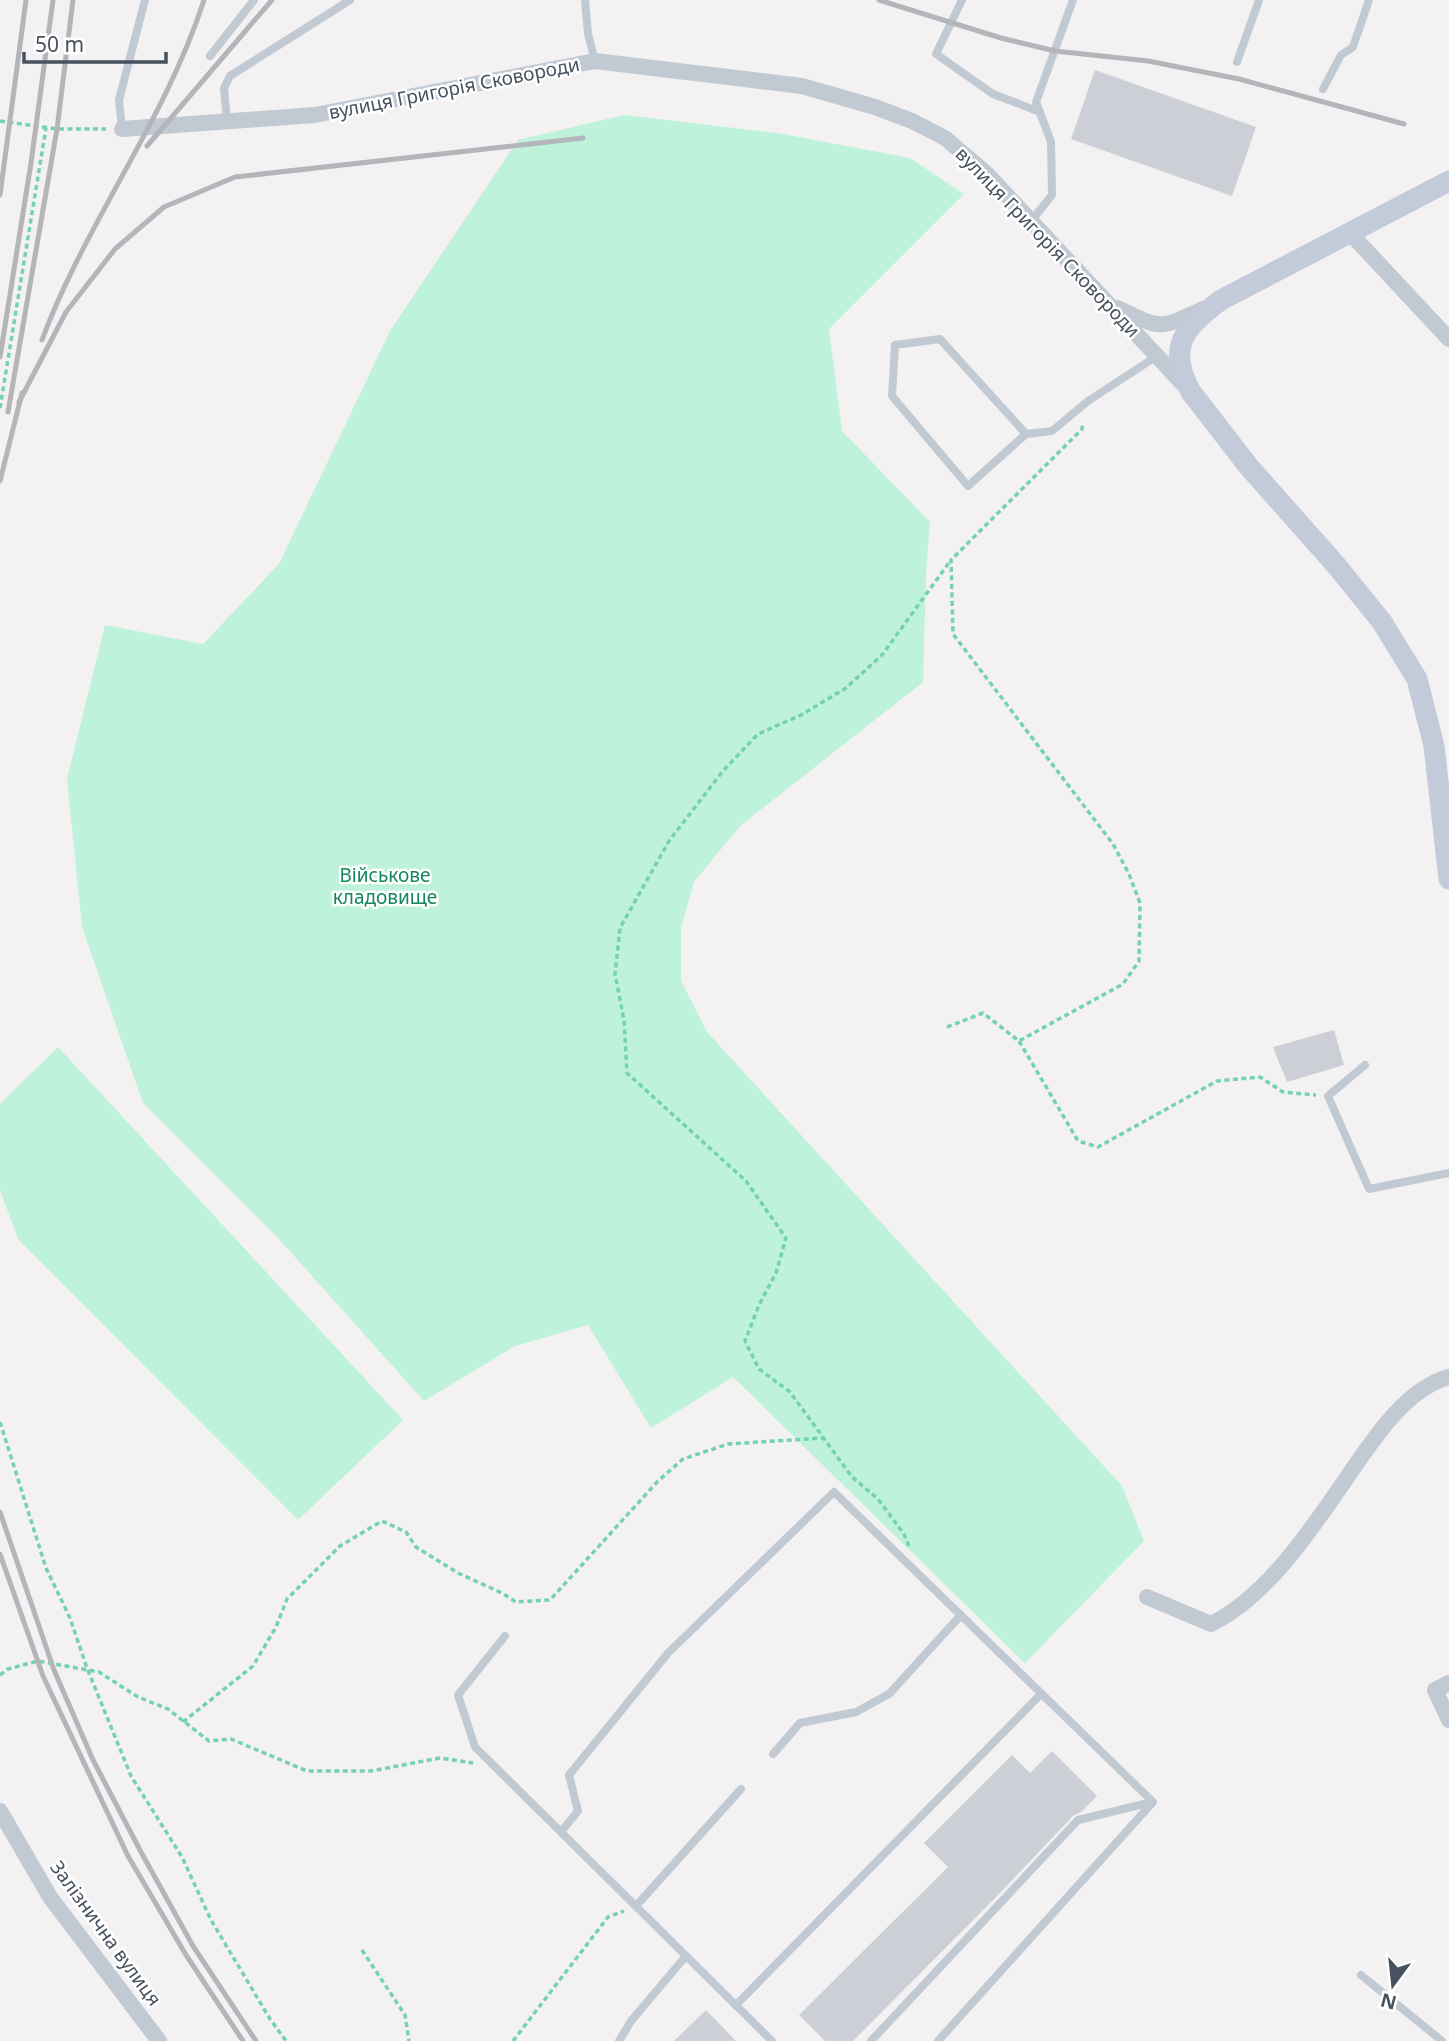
<svg xmlns="http://www.w3.org/2000/svg" width="1449" height="2041" font-family="'Noto Sans',sans-serif">
<rect width="100%" height="100%" fill="#f3f1f1"/>
<!-- green -->
<g fill="#bef2da">
<polygon points="624,115 777,133 910,158 964,194 829,329 842,431 930,522 926,571 923,682 740,826 694,882 681,928 681,981 707,1032 1122,1486 1144,1541 1025,1663 733,1377 651,1428 588,1325 515,1346 424,1401 278,1238 143,1103 82,927 67,779 105,625 203,644 279,564 390,331 518,140"/>
<polygon points="58,1047 403,1420 298,1520 18,1239 0,1190 0,1104"/>
</g>
<!-- building -->
<g fill="#cccfd5">
<polygon points="1095,70 1256,127 1232,196 1071,139"/>
<polygon points="1334,1030 1344,1065 1287,1082 1273,1047"/>
<polygon points="1052,1751 1097,1796 1081,1812 1073,1816 999,1894 853,2041 825,2041 799,2015 948,1867 924,1843 1012,1755 1030,1773"/>
<polygon points="706,2010 736,2041 674,2041"/>
</g>
<g fill="none" stroke-linecap="round" stroke-linejoin="round">
<!-- path -->
<g stroke="#74d2b1" stroke-width="3.5" stroke-dasharray="5 3.5" stroke-linecap="butt">
<polyline points="0,121 57,129 106,129"/>
<polyline points="0,408 46,128"/>
<polyline points="947,1027 983,1013 1019,1041 1123,984 1139,961 1140,903 1129,874 1113,844 953,634 951,560 1082,429 1083,423"/>
<polyline points="1019,1041 1078,1141 1098,1147 1217,1081 1260,1077 1283,1092 1316,1095"/>
<polyline points="0,1422 46,1568 70,1618 87,1668 131,1776 182,1857 211,1920 270,2019 286,2041"/>
<polyline points="909,1546 904,1534 878,1499 852,1477 790,1392 759,1369 745,1341 759,1305 776,1273 786,1238 746,1181 627,1073 624,1020 615,974 620,928 669,841 722,772 758,734 801,715 846,688 882,655 951,560"/>
<polyline points="0,1675 8,1669 38,1661 99,1672 138,1697 168,1709 209,1741 231,1739 307,1771 371,1771 440,1758 473,1763"/>
<polyline points="183,1722 253,1666 276,1627 287,1599 340,1546 382,1521 406,1532 416,1547 458,1573 502,1593 516,1602 550,1600 658,1481 683,1459 728,1444 823,1438"/>
<polyline points="362,1950 405,2015 409,2041"/>
<polyline points="513,2041 608,1917 624,1911"/>
</g>
<!-- lane -->
<g stroke="#c1c9d3" stroke-width="8">
<polyline points="585,0 588,34 595,61"/>
<polyline points="962,0 936,54 993,94 1040,112"/>
<polyline points="210,56 254,0"/>
<polyline points="1237,62 1259,0"/>
<polyline points="1323,89 1341,55 1353,47 1369,0"/>
<polyline points="227,122 224,88 230,76 350,0"/>
<polyline points="122,129 119,100 145,0"/>
<polyline points="1032,220 1052,195 1051,142 1036,102 1073,0"/>
<polyline points="1026,434 968,486 892,396 895,345 940,339 1026,434 1052,431 1088,401 1157,356"/>
<polyline points="1365,1065 1328,1096 1369,1189 1449,1173"/>
<polyline points="505,1636 458,1695 475,1747 772,2041"/>
<polyline points="773,1754 800,1723 856,1712 889,1694 961,1615"/>
<polyline points="561,1832 578,1811 569,1775 668,1653 834,1492 1153,1802 938,2041"/>
<polyline points="636,1906 741,1789"/>
<polyline points="1361,1975 1442,2041"/>
<polyline points="736,2005 1041,1694"/>
<polyline points="619,2041 631,2021 686,1956"/>
<polyline points="871,2041 1078,1820 1152,1802"/>
</g>
<!-- street -->
<g stroke="#c1c9d3" stroke-width="16">
<polyline points="122,129 315,115 595,61 802,86 875,107 912,121 945,138 987,174 1184,385"/>
<polyline points="1349,232 1449,339"/>
<path d="M1117 308C1162 329 1158 330 1203 309"/>
<path d="M1147 1597 1211 1624C1267 1597 1313 1527 1348 1476 1373 1440 1405 1389 1449 1377"/>
<polyline points="1449,1683 1435,1690 1449,1720"/>
<polyline points="0,1811 50,1897 159,2041"/>
</g>
<!-- secondary -->
<path stroke="#c3cbda" stroke-width="21" d="M1449 181 1221 300C1184 328 1166 347 1191 392L1249 467 1336 565 1382 622 1417 679 1434 746 1449 879"/>
<!-- rail -->
<g stroke="#b3b5bb" stroke-width="5">
<polyline points="879,0 1001,38 1055,51 1148,61 1239,79 1404,124"/>
<polyline points="147,146 272,0"/>
<polyline points="0,195 26,0"/>
<path d="M42 340C86 222 165 121 204 0"/>
<polyline points="0,357 31,163 53,0"/>
<polyline points="19,402 66,312 115,249 164,207 235,177 583,138"/>
<polyline points="8,412 57,129 73,0"/>
<polyline points="0,481 22,393"/>
<polyline points="0,1512 54,1670 93,1760 141,1852 193,1946 256,2041"/>
<polyline points="0,1554 43,1676 128,1856 186,1955 243,2041"/>
</g>
</g>
<g text-anchor="middle" stroke-width="5" stroke-linejoin="round" paint-order="stroke">
<!-- street labels -->
<g font-size="19" fill="#47515f" stroke="#fff">
<text transform="translate(454 88) rotate(-11)" y="7">вулиця Григорія Сковороди</text>
<text transform="translate(1048 242) rotate(46)" y="7">вулиця Григорія Сковороди</text>
<text transform="translate(106 1933) rotate(54)" y="7">Залізнична вулиця</text>
</g>
<!-- park labels -->
<g font-size="19" fill="#13865d" stroke="#fff">
<text x="385" y="882">Військове<tspan x="385" dy="22">кладовище</tspan></text>
</g>
</g>
<!-- north arrow -->
<g transform="translate(1393 1985) rotate(195)" stroke="#ffffff" stroke-width="5" paint-order="stroke">
<path d="M0-5L12 26L0 18L-12 26Z" fill="#47515f"/>
<text y="-10" font-size="19" font-weight="bold" text-anchor="middle" fill="#47515f">N</text>
</g>
<!-- scale -->
<path d="M24 52v10h142v-10" fill="none" stroke="#47515f" stroke-width="3.5"/>
<text x="35" y="52" font-size="21" fill="#47515f" stroke="#ffffff" stroke-width="5" paint-order="stroke">50 m</text>
</svg>
